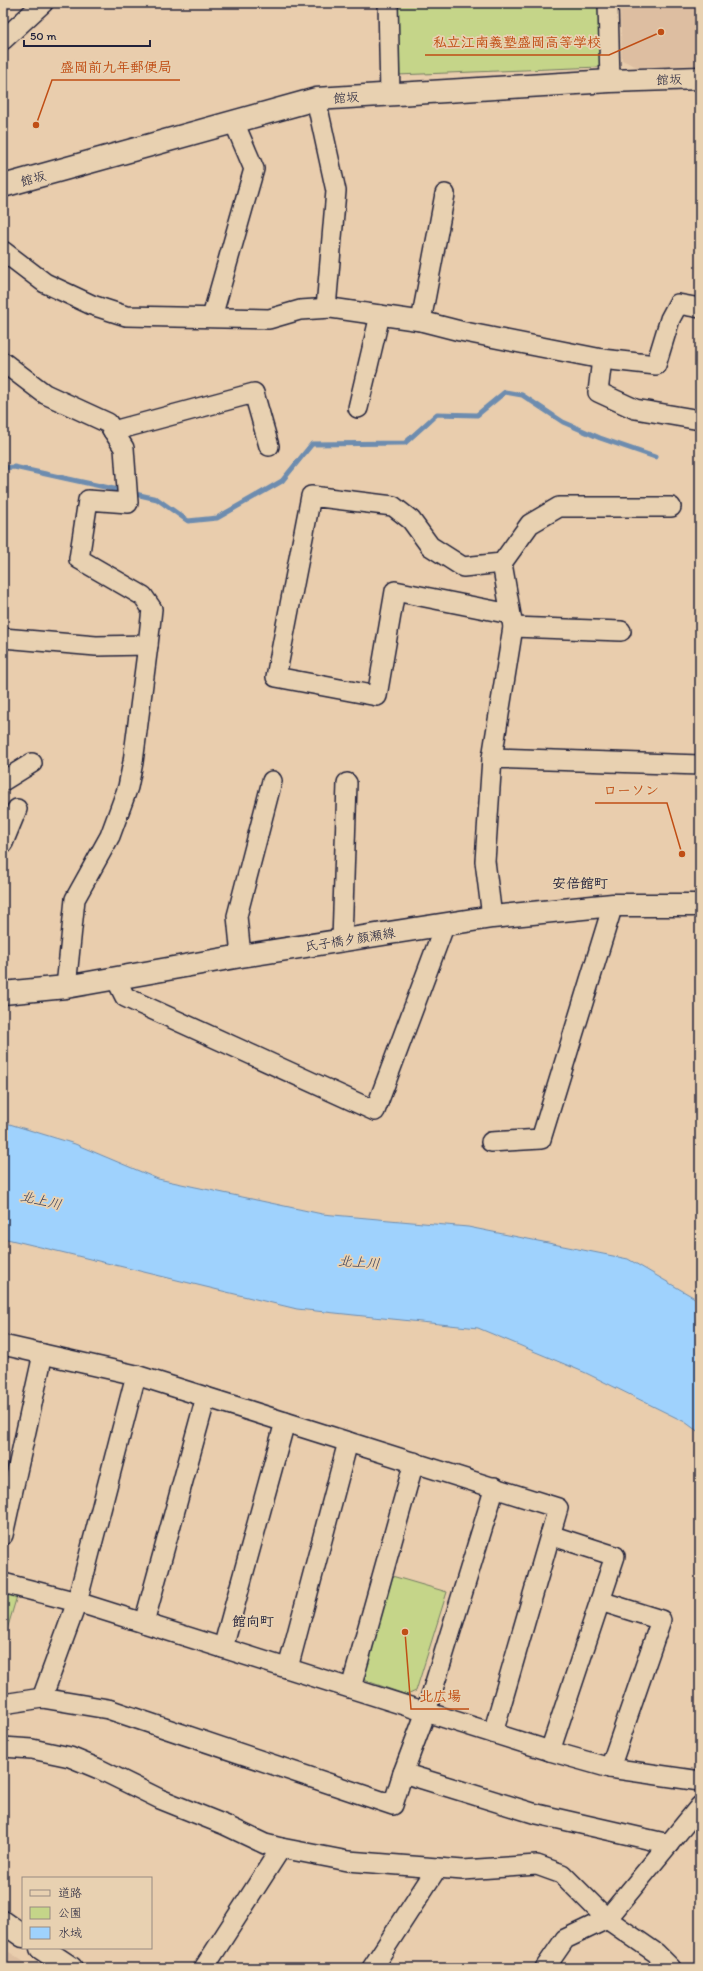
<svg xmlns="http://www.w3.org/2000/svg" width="703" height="1971" font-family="Itim,'Klee One',sans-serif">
<rect width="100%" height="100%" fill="#e9cdad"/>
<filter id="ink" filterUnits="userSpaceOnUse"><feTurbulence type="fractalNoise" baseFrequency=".025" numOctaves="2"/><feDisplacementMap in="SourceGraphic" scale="8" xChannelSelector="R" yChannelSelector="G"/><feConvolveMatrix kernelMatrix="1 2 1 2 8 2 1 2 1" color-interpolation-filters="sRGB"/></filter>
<g filter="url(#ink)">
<!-- built -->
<g fill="#ddbea1">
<polygon points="620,3 700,3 700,65 637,67 622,60"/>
<polygon points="3,1948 33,1968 3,1968"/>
</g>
<!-- green -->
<g fill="#c5d589" stroke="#747c62">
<polygon points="395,3 600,3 600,67 397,75"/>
<polygon points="392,1576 447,1592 416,1691 407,1695 364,1680 362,1671"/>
<polygon points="3,1593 17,1596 3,1643"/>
</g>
<!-- water -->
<polygon fill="#9fd2fd" stroke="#6d8caf" points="3,1122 75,1144 158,1179 322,1214 468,1227 628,1259 700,1301 700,1433 685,1422 586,1373 478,1328 297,1309 3,1238"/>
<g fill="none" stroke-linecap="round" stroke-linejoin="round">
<!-- stream -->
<g stroke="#6d8caf" stroke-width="5">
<polyline points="3,468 14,467 123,491"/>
<polyline points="131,493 157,499 188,521 217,518 282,481 312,444 405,443 437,414 477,415 505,392 522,395 563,422 600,438 655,457"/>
</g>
<defs>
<g id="minor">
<polyline points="388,3 390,94"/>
<polyline points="608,3 610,81"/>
<polyline points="3,40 43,3"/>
<polyline points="316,99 336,191 326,308"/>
<polyline points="3,251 45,283 92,305 126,316 269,319 300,310 331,308 421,321 460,331 602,359 656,365 670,319 678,304 700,308"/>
<polyline points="212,317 254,169 234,122"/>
<polyline points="421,321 445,194"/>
<polyline points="602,359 598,392 635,409 700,420"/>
<polyline points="3,362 45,394 108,423 124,448 128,503 88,500 79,559 143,596 152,609 148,645"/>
<polyline points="358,408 380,315"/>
<polyline points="113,431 254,393 269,446"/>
<polyline points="510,614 395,591 377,696 276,677 311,496 393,506 411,520 430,546 463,567 502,563 530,524 559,507 671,507"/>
<polyline points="513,627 621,631"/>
<polyline points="3,638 96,646 148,645 133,762 128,787 110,836 75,899 66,987"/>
<polyline points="492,758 513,627 502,563"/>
<polyline points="3,781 32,763"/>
<polyline points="3,843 17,809"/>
<polyline points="492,917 485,861 492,758 700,765"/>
<polyline points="342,941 347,783"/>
<polyline points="241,956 237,916 272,781"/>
<polyline points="116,979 125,997 375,1111 445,924"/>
<polyline points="491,1142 541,1139 613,905"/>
<polyline points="3,1345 136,1375 558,1508 493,1733"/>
<polyline points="495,1487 426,1712 403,1773 533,1813 669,1844"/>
<polyline points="3,1535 43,1354"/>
<polyline points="3,1583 77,1602 550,1751 610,1768 700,1781"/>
<polyline points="600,1601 661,1620 610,1768"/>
<polyline points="144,1623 206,1397"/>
<polyline points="223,1648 285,1422"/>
<polyline points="288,1668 348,1442"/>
<polyline points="351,1688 414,1462"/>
<polyline points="42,1698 77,1602 136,1375"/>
<polyline points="3,1704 42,1698 108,1709 393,1805 403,1773"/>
<polyline points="3,1747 32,1749 70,1757 99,1769 160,1799 225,1825 265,1844 281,1848 348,1861 463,1870 537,1865 562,1874 607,1919 656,1953 671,1968"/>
<polyline points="550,1751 615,1556 550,1535"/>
<polyline points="204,1968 281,1848"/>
<polyline points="372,1968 437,1868"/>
<polyline points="545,1968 565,1939 607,1919 700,1806"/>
</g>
<g id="tertiary">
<polyline points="3,1922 23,1936"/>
<polyline points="41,1948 71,1968"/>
</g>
<g id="secondary">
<polyline points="3,186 316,99 610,81 700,78"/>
<polyline points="3,993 66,987 241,956 492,917 613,905 700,905"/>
</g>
</defs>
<!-- minor casing -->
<use href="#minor" stroke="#22223b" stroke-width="22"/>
<!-- tertiary casing -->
<use href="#tertiary" stroke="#22223b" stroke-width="25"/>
<!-- secondary casing -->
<use href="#secondary" stroke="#22223b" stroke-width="25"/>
<!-- minor -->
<use href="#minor" stroke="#e8d1b1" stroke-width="19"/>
<!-- tertiary -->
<use href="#tertiary" stroke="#e8d1b1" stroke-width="22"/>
<!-- secondary -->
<use href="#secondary" stroke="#e8d1b1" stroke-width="22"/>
</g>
</g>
<g text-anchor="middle" stroke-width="3.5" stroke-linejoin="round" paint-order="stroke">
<!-- street labels -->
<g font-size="13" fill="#22223b" stroke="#e8d1b1">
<text transform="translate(669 79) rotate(-2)" y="5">館坂</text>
<text transform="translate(346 97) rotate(-4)" y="5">館坂</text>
<text transform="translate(33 178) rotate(-15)" y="5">館坂</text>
<text transform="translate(350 939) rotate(-9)" y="5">氏子橋夕顔瀬線</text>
</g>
<!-- neighbourhood labels -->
<g font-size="14" font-weight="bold" fill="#22223b" stroke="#e8d1b1">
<text x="580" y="888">安倍館町</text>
<text x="253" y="1626">館向町</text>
</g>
<!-- water labels -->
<g font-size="14" font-style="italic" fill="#353c58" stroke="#e8d1b1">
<text transform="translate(41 1200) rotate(13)" y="5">北上川</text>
<text transform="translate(359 1262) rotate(5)" y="5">北上川</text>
</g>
</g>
<!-- callouts -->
<path fill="none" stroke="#c04e15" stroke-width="1.5" d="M661 32L609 55H425M36 125L52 80H180M682 854L667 803H595M405 1632L411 1709H469"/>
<g fill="#c04e15" stroke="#e8d1b1" stroke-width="1.5">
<circle cx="661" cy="32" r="4"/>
<circle cx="36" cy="125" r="4"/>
<circle cx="682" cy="854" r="4"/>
<circle cx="405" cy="1632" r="4"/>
</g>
<g font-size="14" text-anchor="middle" font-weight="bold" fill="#c04e15" stroke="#e8d1b1" stroke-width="3.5" stroke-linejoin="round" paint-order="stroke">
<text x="517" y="47">私立江南義塾盛岡高等学校</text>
<text x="116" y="72">盛岡前九年郵便局</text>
<text x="631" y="795">ローソン</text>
<text x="440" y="1701">北広場</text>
</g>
<!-- margin -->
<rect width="703" height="1971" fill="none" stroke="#e8d1b1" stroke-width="16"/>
<rect x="8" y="8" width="687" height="1955" fill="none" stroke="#22223b" stroke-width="1.5" filter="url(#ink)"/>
<!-- legend -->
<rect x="22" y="1877" width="130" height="72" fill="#e8d1b1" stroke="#998b82"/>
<rect x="30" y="1890" width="20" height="6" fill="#e8d1b1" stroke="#998b82"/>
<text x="58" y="1897" font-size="12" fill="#22223b">道路</text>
<rect x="30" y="1907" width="20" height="12" fill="#c5d589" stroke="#998b82"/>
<text x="58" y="1917" font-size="12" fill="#22223b">公園</text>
<rect x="30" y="1927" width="20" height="12" fill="#9fd2fd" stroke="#998b82"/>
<text x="58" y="1937" font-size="12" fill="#22223b">水域</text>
<!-- scale -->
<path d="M24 40v6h126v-6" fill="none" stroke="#22223b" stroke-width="2"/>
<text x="30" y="40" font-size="12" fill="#22223b" stroke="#e8d1b1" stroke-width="3" paint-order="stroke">50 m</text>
</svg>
